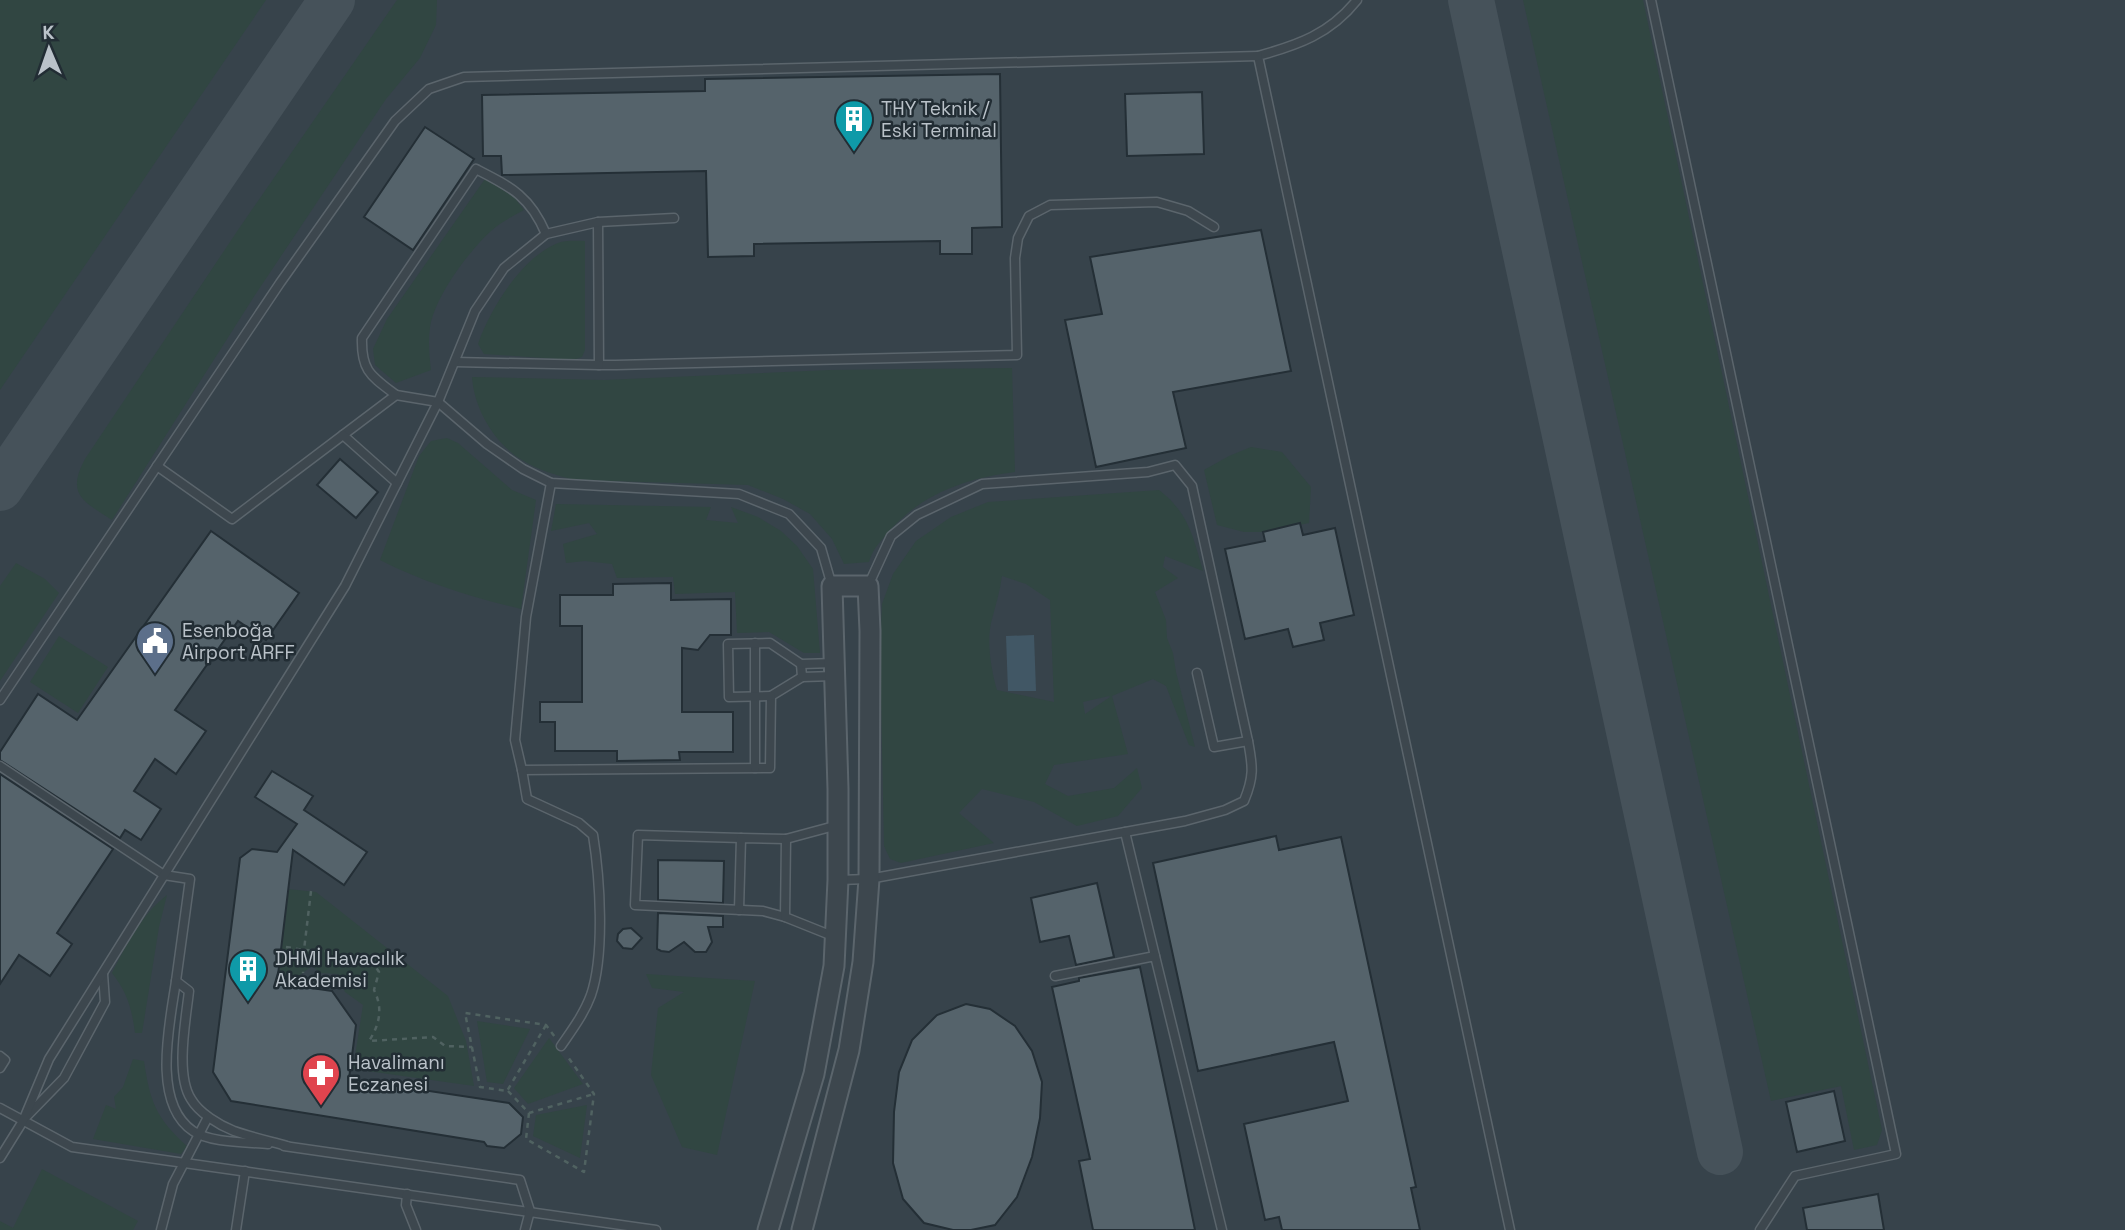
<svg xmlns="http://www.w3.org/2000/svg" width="2125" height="1230" font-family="'Space Grotesk',sans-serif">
<rect width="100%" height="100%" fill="#29363e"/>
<!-- airport -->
<rect fill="#37434b" x="0" y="0" width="2125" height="1230"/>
<!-- green -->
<g fill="#314642" fill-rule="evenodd">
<polygon points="0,0 266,0 0,390"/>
<path d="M397 0H437L436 25 420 58 386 99 255 295 112 520C83 501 66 495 85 459L240 227Z"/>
<polygon points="1523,0 1643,0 1882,1130 1877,1145 1854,1150 1841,1086 1771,1101"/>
<path d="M485 179 514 197 524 210C513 216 501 222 491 231 470 250 442 288 433 315 427 331 429 354 431 370L396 383 375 365 373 349 387 319Z"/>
<path d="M585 241V350L582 357 573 360 484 354 478 344C490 309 522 257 558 243 566 240 577 241 585 241Z"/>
<path d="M1012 368 1015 472C966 478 918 495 886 535 878 544 872 551 869 562L844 564 832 539 810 514 783 499 748 485 574 480C556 475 538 470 522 460 495 444 474 409 472 377L604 380 830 370Z"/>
<path d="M447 438 458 443 512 490 536 500 521 609C471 597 425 583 380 560L419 456 431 441Z"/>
<polygon points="1251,447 1282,452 1311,487 1309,523 1263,532 1244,532 1217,525 1204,470 1229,456"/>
<path d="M1159 490C1189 513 1193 537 1203 571L1165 556 1163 567 1178 578 1155 592 1166 620 1167 638 1173 653 1176 672 1195 747 1189 745 1166 686 1153 679 1112 696 1128 754 1054 765 1045 784 1068 796 1114 788 1137 768 1142 788 1118 816 1077 826 1034 802 982 789 959 813 994 843 901 863 890 859 884 846 880 649 882 604 893 574 916 541 951 517 988 502ZM1002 576 1026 584 1050 600 1054 702 997 690C991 670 986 639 992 619 996 604 1000 591 1002 576ZM1109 696 1110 697 1085 714 1083 702Z"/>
<polygon points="556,504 711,507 706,520 738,523 731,507 758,517 781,531 797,546 813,569 820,653 804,653 769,632 737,633 735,592 675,594 673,577 617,578 612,564 585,561 566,563 563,544 597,534 589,523 551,531"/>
<polygon points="16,563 45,579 59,593 0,681 0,586"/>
<polygon points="59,636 108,667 78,713 30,682"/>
<polygon points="288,889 316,892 448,996 466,1041 474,1086 353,1069 363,1005 345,992 338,974 321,973 312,966 296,978 278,974"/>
<path d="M167 895 159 927 142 1033H135C132 1009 127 992 112 973 126 945 142 914 167 895Z"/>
<polygon points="646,974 755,981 717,1155 682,1147 651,1075 658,1008 684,992 652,988"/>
<polygon points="477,1021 530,1029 503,1084 487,1082"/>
<polygon points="549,1038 583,1084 528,1104 514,1088"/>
<path d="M133 1059 144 1061C150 1102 156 1118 187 1146L181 1154 93 1139 106 1105 116 1109 114 1097 123 1087Z"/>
<polygon points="587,1105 580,1158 533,1136 536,1115"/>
<polygon points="42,1169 138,1221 133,1230 0,1230 0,1221 13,1228"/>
</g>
<!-- water -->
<polygon fill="#415765" points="1034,635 1036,691 1008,691 1006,636"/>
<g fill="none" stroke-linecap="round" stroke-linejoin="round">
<!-- taxiway -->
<g stroke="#46525a" stroke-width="46">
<polyline points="1471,0 1720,1152"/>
<polyline points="0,488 332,0"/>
</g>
</g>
<!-- building -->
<g fill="#55636b" stroke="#242f36" stroke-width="2">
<polygon points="1000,74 1002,227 972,228 972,254 940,254 940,241 754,244 754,256 708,257 706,171 502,175 501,156 483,156 482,95 705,91 705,79"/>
<polygon points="1202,92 1204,154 1127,156 1125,94"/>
<polygon points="425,127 474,159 413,250 364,217"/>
<polygon points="1261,230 1291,371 1173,392 1186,448 1096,467 1065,320 1102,314 1090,257"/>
<polygon points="340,459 378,492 356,518 317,485"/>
<polygon points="1300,523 1303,535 1335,528 1354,615 1320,623 1324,640 1293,647 1288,629 1245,639 1225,549 1265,541 1263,532"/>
<polygon points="211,531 299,593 266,640 238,621 175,710 206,731 176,774 155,759 134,791 161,809 141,840 125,830 120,838 0,760 0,752 38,694 77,720"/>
<polygon points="671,583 671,600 731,599 731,635 710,635 698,650 682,648 682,712 733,712 733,752 679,752 680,760 617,761 617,751 555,751 555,722 540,722 540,702 582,702 582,626 560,626 560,595 613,595 613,584"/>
<polygon points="272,771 313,796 304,810 367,852 344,885 293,850 277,983 332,991 356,1025 349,1079 509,1103 523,1117 521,1134 504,1148 487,1146 484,1142 231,1101 213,1072 240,858 252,849 277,852 297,824 255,797"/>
<polygon points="0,774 113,849 57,933 72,944 50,976 19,955 0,984"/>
<polygon points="1276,836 1279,850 1341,837 1416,1187 1411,1188 1420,1230 1282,1230 1279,1217 1265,1220 1244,1124 1348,1101 1334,1042 1198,1071 1153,863"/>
<polygon points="658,860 724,861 723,903 658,900"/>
<polygon points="1097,883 1114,957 1076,965 1069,936 1040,942 1031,898"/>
<polygon points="658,913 723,916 723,927 708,927 712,942 706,952 695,952 684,942 669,952 661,951 657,949"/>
<polygon points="631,928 642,938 632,949 623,948 617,941 618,934 623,929"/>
<polygon points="1140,967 1177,1141 1195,1230 1093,1230 1079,1161 1090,1159 1052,987 1079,981 1079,978"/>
<polygon points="966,1004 990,1009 1015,1026 1032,1051 1042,1082 1040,1118 1032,1157 1017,1197 995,1225 971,1230 953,1230 924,1223 903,1199 893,1163 894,1112 899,1072 912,1040 937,1015"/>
<polygon points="1834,1091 1845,1141 1797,1152 1786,1102"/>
<polygon points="1878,1194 1884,1230 1807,1230 1803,1208"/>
</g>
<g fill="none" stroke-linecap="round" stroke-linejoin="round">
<defs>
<g id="service">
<path d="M1357 0C1330 34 1298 45 1258 56L1510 1230"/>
<polyline points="1651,0 1896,1154 1795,1176 1760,1230"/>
<polyline points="598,222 599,365 616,365 1017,355 1015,258 1018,238 1029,216 1050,205 1157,202 1188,211 1214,227"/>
<polyline points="455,362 599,365"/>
<polyline points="396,395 438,402 487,444 523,469 551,483 739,494 789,514 821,548 832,586"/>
<path d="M343 435 396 395C371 376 361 371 362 338L476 169C511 187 530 196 546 234"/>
<polyline points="157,466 232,519 343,435 397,483"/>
<polyline points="551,483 526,617 515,740 522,770 770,768 771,696 802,677"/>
<polyline points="868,586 891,536 917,515 982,484 1148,472 1175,465 1192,486 1248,741 1214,747 1197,673"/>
<polyline points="755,643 755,768"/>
<polyline points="801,664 802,677 834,676"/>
<polyline points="771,696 729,697 728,644 770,643 801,664 835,663"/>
<polyline points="0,700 280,283 395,121 429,89 464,77 1258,56"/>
<path d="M0 766 164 875 190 879 176 981 189 991C186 1019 175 1074 191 1099 199 1113 219 1125 234 1131 251 1137 269 1141 287 1146"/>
<path d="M522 770 527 799 579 823 593 835C600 878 605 954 591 995 584 1014 572 1030 561 1046"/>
<polyline points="1125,832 1155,956"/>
<polyline points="741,838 638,835 635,905 763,911 785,917"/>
<path d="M838 880 869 879 1185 821 1225 810 1244 801C1254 777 1253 767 1248 741"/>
<polyline points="739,910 741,838 786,839"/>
<polyline points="835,937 785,917 786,839 838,825"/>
<polyline points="1055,976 1155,956 1222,1230"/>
<path d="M176 981C170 1022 151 1103 193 1131 210 1143 247 1142 268 1144"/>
<polyline points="0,1056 5,1060 0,1068"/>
<polyline points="0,1108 72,1147 656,1230"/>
<polyline points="27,1116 64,1078 105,1002 103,974"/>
<polyline points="284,1146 520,1180 530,1211 525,1230"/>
<polyline points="0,1158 23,1121 49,1059 345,586 438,402 475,311 504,268 546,234 598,222 674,218"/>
<polyline points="407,1194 406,1205 416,1230"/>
<polyline points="161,1230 173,1184 208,1117"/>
<polyline points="236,1230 245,1171"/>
</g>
<polyline id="tertiary" points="768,1230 814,1074 834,966 838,880 838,789 832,586 868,586 870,631 869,879 863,962 849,1050 802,1230"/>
</defs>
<!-- service casing -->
<use href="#service" stroke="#5b656c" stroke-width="11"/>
<!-- tertiary casing -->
<use href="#tertiary" stroke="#5b656c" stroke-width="23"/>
<!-- path -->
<g stroke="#506261" stroke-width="2.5" stroke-dasharray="5 5" stroke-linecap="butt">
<path d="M311 891 304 950 341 952 355 964 365 961 374 964 379 972 374 990C383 1008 380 1024 369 1041L433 1037 445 1046 472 1047"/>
<polyline points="286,947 304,950 303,973"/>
<polyline points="546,1025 507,1091 480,1087 465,1013 546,1025 555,1037"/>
<polyline points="508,1091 529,1113 594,1094"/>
<polyline points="529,1113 526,1139 584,1172 594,1094 568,1057"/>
</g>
<!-- service -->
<use href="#service" stroke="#3d474e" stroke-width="8"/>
<!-- tertiary -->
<use href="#tertiary" stroke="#3d474e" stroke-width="19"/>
</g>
<!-- icons -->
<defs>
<symbol id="building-pin" viewBox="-11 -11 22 30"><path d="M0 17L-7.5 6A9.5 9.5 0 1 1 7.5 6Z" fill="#0f9aa8" stroke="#222d34"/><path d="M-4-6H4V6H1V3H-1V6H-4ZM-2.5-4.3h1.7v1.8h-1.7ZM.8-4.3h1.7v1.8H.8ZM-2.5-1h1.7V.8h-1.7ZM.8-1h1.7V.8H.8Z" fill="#fff"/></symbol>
<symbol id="civic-pin" viewBox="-11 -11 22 30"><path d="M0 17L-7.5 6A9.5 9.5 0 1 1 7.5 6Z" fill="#5c6f8a" stroke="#222d34"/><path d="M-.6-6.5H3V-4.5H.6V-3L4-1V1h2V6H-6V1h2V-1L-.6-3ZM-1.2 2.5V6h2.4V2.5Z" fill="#fff"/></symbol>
<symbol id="pharmacy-pin" viewBox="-11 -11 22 30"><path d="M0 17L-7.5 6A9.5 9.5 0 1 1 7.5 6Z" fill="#e0444e" stroke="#222d34"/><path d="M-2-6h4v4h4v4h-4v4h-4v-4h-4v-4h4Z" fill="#fff"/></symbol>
</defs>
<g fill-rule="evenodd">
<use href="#building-pin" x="832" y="97" width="44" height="60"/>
<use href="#civic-pin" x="133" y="619" width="44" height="60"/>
<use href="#building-pin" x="226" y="947" width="44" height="60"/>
<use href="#pharmacy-pin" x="299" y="1051" width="44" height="60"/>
</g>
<g text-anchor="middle" stroke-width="5" stroke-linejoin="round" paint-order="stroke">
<!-- poi labels -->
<g font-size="19" fill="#bac2c9" stroke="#222d34" text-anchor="start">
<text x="881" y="115">THY Teknik /<tspan x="881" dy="22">Eski Terminal</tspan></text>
<text x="182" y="637">Esenboğa<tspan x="182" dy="22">Airport ARFF</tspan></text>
<text x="275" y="965">DHMİ Havacılık<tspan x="275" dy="22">Akademisi</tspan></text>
<text x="348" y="1069">Havalimanı<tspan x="348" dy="22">Eczanesi</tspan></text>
</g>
</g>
<!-- north arrow -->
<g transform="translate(49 49) rotate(358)" stroke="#222d34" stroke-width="5" paint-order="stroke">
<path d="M0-5L12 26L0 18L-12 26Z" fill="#bac2c9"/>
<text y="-10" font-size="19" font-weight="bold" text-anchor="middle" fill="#bac2c9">K</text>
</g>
</svg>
